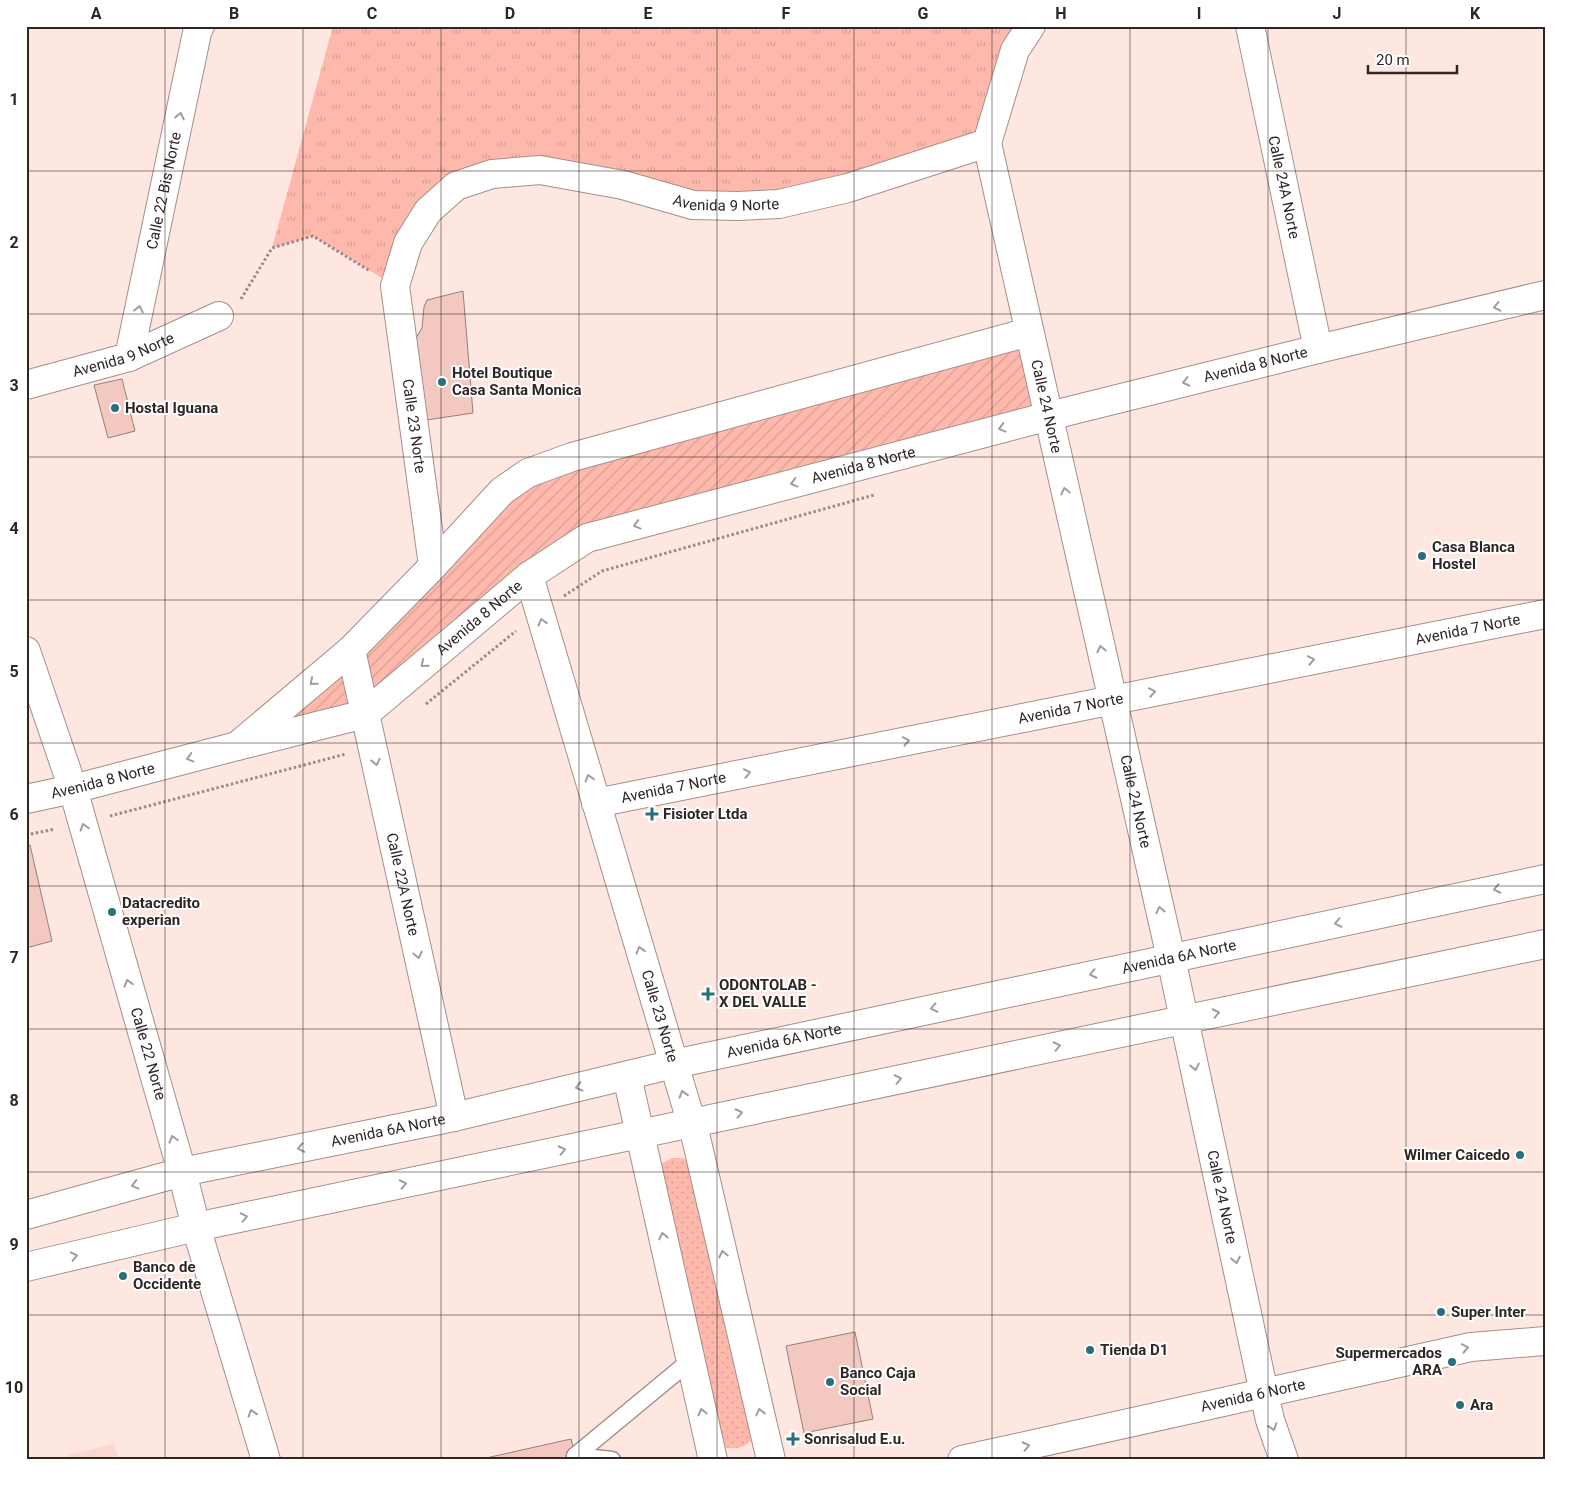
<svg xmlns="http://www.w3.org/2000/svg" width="1571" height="1486" font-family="Roboto,sans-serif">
<defs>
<pattern id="grass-dots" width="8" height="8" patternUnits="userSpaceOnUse" patternTransform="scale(1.25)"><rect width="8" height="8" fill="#feb9ac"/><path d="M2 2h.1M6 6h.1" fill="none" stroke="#da9f94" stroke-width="1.8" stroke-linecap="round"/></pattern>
<pattern id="park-tufts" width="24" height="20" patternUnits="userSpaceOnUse" patternTransform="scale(1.25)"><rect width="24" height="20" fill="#feb9ac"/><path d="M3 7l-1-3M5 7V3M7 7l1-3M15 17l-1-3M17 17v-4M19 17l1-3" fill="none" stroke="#da9f94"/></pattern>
<pattern id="garden-furrows" width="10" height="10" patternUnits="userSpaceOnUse" patternTransform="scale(1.25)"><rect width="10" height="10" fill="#feb9ac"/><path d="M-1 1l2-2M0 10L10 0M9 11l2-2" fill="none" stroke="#da9f94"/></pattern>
</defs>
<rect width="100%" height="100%" fill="#fee6e1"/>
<!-- built -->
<polygon fill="#f9d8d2" points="114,1444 119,1460 69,1460 67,1455"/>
<!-- grass -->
<path fill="url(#grass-dots)" d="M672 1158H682L691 1162 754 1436C747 1448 734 1451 722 1446L658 1166Z"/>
<!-- park -->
<polygon fill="url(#park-tufts)" points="333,26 1031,26 987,143 779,204 541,170 456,186 395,286 313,236 272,248"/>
<!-- garden -->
<polygon fill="url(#garden-furrows)" points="1029,332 1049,416 587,538 365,714 237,746 502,491"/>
<!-- building -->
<g fill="#f3c8c0" stroke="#96807c">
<polygon points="463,291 473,413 420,421 409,350 422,328 424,307 427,300"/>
<polygon points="122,379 135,431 108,438 94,385"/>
<polygon points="30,845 52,941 26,948 26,846"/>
<polygon points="855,1332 873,1419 804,1433 786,1346"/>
<polygon points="571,1439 576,1460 477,1460"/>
</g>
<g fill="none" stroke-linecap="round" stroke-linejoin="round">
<defs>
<g id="service">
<polyline points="575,1456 691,1360"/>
<polyline points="575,1456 612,1460"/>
</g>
<g id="minor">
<path id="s1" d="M1031 26 1015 50 987 143 1171 958 1264 1393 1270 1420 1284 1460"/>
<path id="s2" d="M1250 26 1318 349"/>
<path id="s3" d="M129 357 198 28 200 26"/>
<path id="s4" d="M26 385 129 357 219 316"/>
<path id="s5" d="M433 566 395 286 408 243 428 211 456 186 492 174 540 170 623 185 693 205 738 206 779 204 848 188 987 143"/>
<path id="s6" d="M351 650 454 1117"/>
<path id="s7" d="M26 651 73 789 182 1172 196 1227 266 1460"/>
<polyline points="237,746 351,650 433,566 502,491 528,473 572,457 1029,332"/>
<path id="s8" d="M596 803 1545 614"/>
</g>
<g id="tertiary">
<path id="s9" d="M529 576 696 1138 771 1460"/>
<polyline points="627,1076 713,1460"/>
<path id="s10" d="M26 1215 182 1172 454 1117 674 1064 1545 879"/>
<polyline points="26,1267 196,1227 1545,944"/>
</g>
<g id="secondary">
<path id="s11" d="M26 799 73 789 237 746 365 714 529 576 587 538 1049 416 1318 349 1545 295"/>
<path id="s12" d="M962 1460 1471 1347 1545 1341"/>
</g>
</defs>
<!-- service casing -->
<use href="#service" stroke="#a58f8a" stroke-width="19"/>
<!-- minor casing -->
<use href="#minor" stroke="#a58f8a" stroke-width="30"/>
<!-- tertiary casing -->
<use href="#tertiary" stroke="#a58f8a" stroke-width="30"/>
<!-- secondary casing -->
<use href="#secondary" stroke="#a58f8a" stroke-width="30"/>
<!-- path -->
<g stroke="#9b8a86" stroke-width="3" stroke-dasharray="2.5 2.5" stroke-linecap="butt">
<polyline points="241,299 272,248 313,236 370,271"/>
<polyline points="564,596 602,571 874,495"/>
<polyline points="426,704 516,631"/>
<polyline points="110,816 346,754"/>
<polyline points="26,835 55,829"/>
</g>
<!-- service -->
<use href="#service" stroke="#fff" stroke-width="16"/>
<!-- minor -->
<use href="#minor" stroke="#fff" stroke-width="28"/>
<!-- tertiary -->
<use href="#tertiary" stroke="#fff" stroke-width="28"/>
<!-- secondary -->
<use href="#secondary" stroke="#fff" stroke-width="28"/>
</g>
<!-- one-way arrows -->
<defs><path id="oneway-chevron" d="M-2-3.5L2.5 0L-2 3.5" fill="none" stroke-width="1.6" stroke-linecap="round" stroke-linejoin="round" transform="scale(1.25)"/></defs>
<g stroke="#a19d9c">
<use href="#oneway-chevron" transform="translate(180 116) rotate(-78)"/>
<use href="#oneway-chevron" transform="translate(1497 307) rotate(167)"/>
<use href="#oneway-chevron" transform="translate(139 309) rotate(-78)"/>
<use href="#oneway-chevron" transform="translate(1186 382) rotate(166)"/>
<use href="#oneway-chevron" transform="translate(1002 428) rotate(165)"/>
<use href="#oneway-chevron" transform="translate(794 483) rotate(165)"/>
<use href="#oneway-chevron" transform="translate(1065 491) rotate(-103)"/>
<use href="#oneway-chevron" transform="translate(637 525) rotate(165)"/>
<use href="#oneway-chevron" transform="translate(542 622) rotate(-107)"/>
<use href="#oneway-chevron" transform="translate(1101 649) rotate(-103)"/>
<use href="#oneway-chevron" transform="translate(1311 660) rotate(-11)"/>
<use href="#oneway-chevron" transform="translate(424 664) rotate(140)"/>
<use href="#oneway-chevron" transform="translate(313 682) rotate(140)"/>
<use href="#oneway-chevron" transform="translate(1152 692) rotate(-11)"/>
<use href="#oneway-chevron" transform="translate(906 741) rotate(-11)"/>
<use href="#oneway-chevron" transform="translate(190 758) rotate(165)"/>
<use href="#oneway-chevron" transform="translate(376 762) rotate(78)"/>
<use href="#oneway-chevron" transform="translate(747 773) rotate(-11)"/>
<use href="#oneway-chevron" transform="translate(589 778) rotate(-107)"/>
<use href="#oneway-chevron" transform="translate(84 827) rotate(-106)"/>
<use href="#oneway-chevron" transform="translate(1497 889) rotate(168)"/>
<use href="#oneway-chevron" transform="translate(1160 910) rotate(-103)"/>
<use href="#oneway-chevron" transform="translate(1338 923) rotate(168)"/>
<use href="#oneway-chevron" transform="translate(640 950) rotate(-107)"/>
<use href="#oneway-chevron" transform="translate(418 955) rotate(78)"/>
<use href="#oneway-chevron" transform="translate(1093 974) rotate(168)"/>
<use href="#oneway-chevron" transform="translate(128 983) rotate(-106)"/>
<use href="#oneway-chevron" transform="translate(934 1008) rotate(168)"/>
<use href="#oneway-chevron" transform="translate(1216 1013) rotate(-12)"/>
<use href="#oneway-chevron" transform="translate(1057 1046) rotate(-12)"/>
<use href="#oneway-chevron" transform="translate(1195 1067) rotate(78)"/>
<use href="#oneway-chevron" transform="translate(898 1079) rotate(-12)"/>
<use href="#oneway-chevron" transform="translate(579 1087) rotate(166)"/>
<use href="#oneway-chevron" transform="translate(683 1094) rotate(-107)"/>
<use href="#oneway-chevron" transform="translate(739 1113) rotate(-12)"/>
<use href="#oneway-chevron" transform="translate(173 1139) rotate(-106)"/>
<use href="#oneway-chevron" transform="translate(301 1148) rotate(169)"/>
<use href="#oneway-chevron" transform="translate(562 1150) rotate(-12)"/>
<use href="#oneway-chevron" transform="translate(403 1184) rotate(-12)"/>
<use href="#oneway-chevron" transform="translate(135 1185) rotate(165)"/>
<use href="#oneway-chevron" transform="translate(244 1217) rotate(-12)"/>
<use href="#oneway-chevron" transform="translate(663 1236) rotate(-102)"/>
<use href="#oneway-chevron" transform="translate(723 1254) rotate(-103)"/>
<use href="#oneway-chevron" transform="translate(74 1256) rotate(-13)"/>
<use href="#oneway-chevron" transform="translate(1236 1260) rotate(78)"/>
<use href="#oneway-chevron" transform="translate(1465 1348) rotate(-11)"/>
<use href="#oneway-chevron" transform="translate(702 1412) rotate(-103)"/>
<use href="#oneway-chevron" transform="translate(760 1412) rotate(-103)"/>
<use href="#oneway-chevron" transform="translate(252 1413) rotate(-107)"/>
<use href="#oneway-chevron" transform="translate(1273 1427) rotate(71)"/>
<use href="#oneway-chevron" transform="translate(1026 1446) rotate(-12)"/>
</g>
<!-- grid -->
<path fill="none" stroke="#2f2624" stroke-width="1" stroke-opacity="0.55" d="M165 26V1460M303 26V1460M441 26V1460M579 26V1460M717 26V1460M854 26V1460M992 26V1460M1130 26V1460M1268 26V1460M1406 26V1460M26 171H1545M26 314H1545M26 457H1545M26 600H1545M26 743H1545M26 886H1545M26 1029H1545M26 1172H1545M26 1315H1545"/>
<!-- markers -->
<g fill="#286f7c" stroke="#fff" stroke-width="2">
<circle cx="442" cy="382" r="5"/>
<circle cx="115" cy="408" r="5"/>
<circle cx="1422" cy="556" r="5"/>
<path d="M649.5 806.5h5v5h5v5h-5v5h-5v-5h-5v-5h5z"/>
<circle cx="112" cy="912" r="5"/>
<path d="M705.5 986.5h5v5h5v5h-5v5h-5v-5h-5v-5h5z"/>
<circle cx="1520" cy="1155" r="5"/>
<circle cx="123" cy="1276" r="5"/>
<circle cx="1441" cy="1312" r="5"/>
<circle cx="1090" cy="1350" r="5"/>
<circle cx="1452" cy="1362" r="5"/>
<circle cx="830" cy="1382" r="5"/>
<circle cx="1460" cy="1405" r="5"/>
<path d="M790.5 1431.5h5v5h5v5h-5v5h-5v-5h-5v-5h5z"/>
</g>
<g text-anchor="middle" stroke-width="4" stroke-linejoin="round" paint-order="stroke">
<!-- street labels -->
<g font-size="15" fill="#2f2624" stroke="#fff">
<text dy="5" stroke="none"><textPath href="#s2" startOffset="165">Calle 24A Norte</textPath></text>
<text dy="5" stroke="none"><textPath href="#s3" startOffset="170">Calle 22 Bis Norte</textPath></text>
<text dy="5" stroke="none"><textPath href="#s5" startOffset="679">Avenida 9 Norte</textPath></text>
<text dy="5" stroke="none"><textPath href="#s4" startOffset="102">Avenida 9 Norte</textPath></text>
<text dy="5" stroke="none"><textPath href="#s11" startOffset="1324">Avenida 8 Norte</textPath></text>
<text dy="5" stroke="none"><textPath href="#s1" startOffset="396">Calle 24 Norte</textPath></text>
<text transform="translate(414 426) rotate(82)" y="5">Calle 23 Norte</text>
<text dy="5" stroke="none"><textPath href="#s11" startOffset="919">Avenida 8 Norte</textPath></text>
<text dy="5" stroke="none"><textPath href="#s11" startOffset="499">Avenida 8 Norte</textPath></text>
<text dy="5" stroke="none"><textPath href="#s8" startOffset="889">Avenida 7 Norte</textPath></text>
<text dy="5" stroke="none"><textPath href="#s8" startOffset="484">Avenida 7 Norte</textPath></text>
<text dy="5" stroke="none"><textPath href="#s11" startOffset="79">Avenida 8 Norte</textPath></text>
<text dy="5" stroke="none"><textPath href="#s8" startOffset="79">Avenida 7 Norte</textPath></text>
<text dy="5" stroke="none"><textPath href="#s1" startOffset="801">Calle 24 Norte</textPath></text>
<text dy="5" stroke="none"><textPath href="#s6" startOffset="240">Calle 22A Norte</textPath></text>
<text dy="5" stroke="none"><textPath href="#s10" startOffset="1182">Avenida 6A Norte</textPath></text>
<text dy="5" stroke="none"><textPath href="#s9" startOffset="459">Calle 23 Norte</textPath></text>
<text dy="5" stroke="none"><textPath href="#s10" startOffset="778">Avenida 6A Norte</textPath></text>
<text dy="5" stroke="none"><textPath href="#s7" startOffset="421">Calle 22 Norte</textPath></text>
<text dy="5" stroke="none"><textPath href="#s10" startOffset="372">Avenida 6A Norte</textPath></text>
<text dy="5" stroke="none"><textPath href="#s1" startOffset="1206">Calle 24 Norte</textPath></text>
<text dy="5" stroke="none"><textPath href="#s12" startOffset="298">Avenida 6 Norte</textPath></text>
</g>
<!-- poi labels -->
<g font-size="15" font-weight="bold" fill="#2f2624" stroke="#fff" text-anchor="start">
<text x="452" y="378">Hotel Boutique<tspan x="452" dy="17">Casa Santa Monica</tspan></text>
<text x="125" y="413">Hostal Iguana</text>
<text x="1432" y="552">Casa Blanca<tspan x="1432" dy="17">Hostel</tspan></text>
<text x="663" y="819">Fisioter Ltda</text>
<text x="122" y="908">Datacredito<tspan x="122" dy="17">experian</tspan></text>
<text x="719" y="990">ODONTOLAB -<tspan x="719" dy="17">X DEL VALLE</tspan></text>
<text x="1510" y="1160" text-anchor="end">Wilmer Caicedo</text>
<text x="133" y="1272">Banco de<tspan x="133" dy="17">Occidente</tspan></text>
<text x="1451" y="1317">Super Inter</text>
<text x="1100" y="1355">Tienda D1</text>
<text x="1442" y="1358" text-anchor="end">Supermercados<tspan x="1442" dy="17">ARA</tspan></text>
<text x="840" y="1378">Banco Caja<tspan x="840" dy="17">Social</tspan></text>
<text x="1470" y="1410">Ara</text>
<text x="804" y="1444">Sonrisalud E.u.</text>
</g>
</g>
<!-- border -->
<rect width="1571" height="1486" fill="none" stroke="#ffffff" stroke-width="55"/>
<!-- scale -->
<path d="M1368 65v8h89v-8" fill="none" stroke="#2f2624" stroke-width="2.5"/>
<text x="1376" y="65" font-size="15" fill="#2f2624" stroke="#ffffff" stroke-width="4" paint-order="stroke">20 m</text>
<rect x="28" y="28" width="1516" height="1430" fill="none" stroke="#2f2624" stroke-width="2"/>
<g font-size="16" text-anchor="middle" font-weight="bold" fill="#2f2624">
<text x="96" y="19">A</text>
<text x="234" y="19">B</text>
<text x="372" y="19">C</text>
<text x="510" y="19">D</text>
<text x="648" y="19">E</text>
<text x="786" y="19">F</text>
<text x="923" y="19">G</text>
<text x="1061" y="19">H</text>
<text x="1199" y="19">I</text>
<text x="1337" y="19">J</text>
<text x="1475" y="19">K</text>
<text x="14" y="105">1</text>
<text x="14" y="248">2</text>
<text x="14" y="391">3</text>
<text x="14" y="534">4</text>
<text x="14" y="677">5</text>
<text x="14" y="820">6</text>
<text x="14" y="963">7</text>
<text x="14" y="1106">8</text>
<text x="14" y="1250">9</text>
<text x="14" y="1393">10</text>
</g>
</svg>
